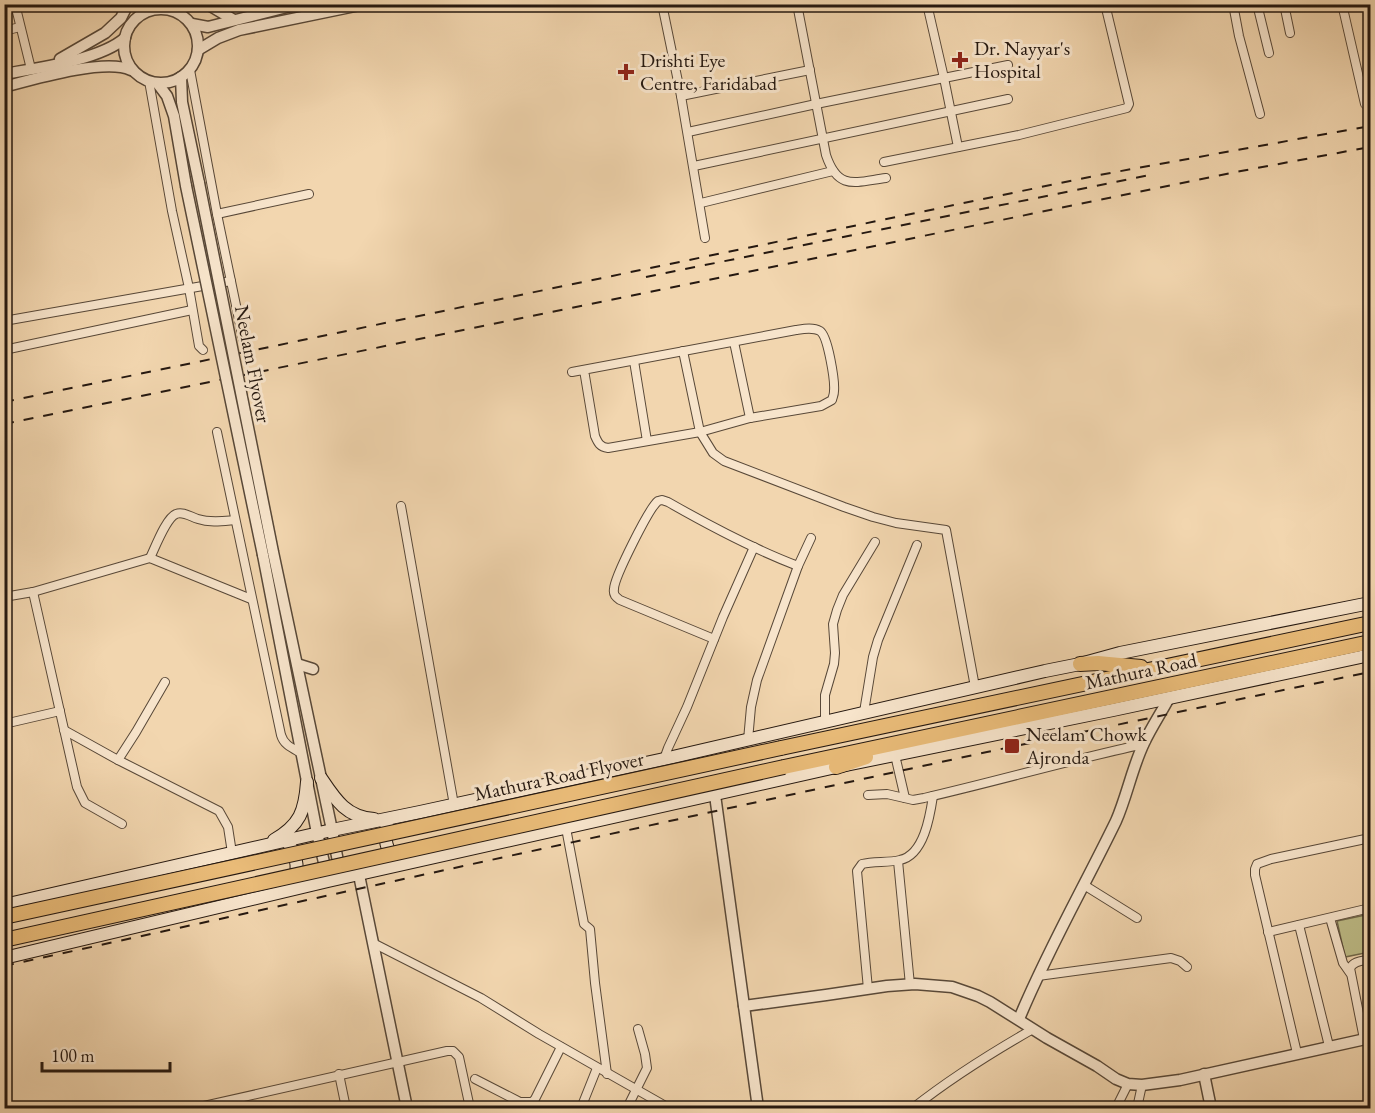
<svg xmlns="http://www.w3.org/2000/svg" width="1375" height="1113" font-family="'EB Garamond',serif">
<rect width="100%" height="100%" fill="#f2d6af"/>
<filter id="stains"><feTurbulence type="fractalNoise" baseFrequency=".00333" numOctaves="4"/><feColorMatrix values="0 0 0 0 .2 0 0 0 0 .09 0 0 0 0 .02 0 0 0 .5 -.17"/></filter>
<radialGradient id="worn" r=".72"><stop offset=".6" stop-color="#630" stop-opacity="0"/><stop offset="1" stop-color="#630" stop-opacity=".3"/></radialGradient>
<!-- green -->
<polygon fill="#bebd88" stroke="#726a4c" stroke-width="1.5" points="1370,914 1370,952 1345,957 1337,921"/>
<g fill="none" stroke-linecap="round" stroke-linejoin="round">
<defs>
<g id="minor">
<polyline points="15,4 31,69"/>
<polyline points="662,4 681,96 705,238"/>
<path d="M797 4 826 155C838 191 855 182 886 178"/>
<polyline points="927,4 944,78 958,147"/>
<polyline points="1233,4 1239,36 1260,114"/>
<polyline points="1257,4 1269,53"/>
<polyline points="1284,4 1290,33"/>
<polyline points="1342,4 1365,104"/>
<polyline points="4,31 20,27"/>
<polyline points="190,70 217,214 243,339"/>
<polyline points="149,81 172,211 189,288 199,346 203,350"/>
<polyline points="681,96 810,70"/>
<polyline points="688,132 816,104 1008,65"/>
<polyline points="884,162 1019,135 1127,108 1129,104 1105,4"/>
<polyline points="694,166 1008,99"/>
<polyline points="701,203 833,171"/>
<polyline points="217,214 309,194"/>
<polyline points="4,321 231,281"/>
<polyline points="734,342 750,418"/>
<polyline points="4,350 192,310"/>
<polyline points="683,351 700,432 713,453 724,461 844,507 873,517 896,523 946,530 975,687"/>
<polyline points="634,361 647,441"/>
<path d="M572 372 796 330C803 329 813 327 820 331 828 336 835 381 834 391 834 395 833 396 832 400L821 406 750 418 700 432 608 448C600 447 598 443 595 436L584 370"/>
<path d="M217 432 281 735C284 745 292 748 301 753"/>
<polyline points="401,506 454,805"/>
<path d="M150 558C155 548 166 518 176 514 183 511 191 517 198 519 210 523 223 521 235 520"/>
<polyline points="33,592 77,787 85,803 122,824"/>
<polyline points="4,597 33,592 150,558 251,599"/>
<path d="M714 639 620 600C616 597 613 595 614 589 614 578 649 508 658 501 659 501 661 500 662 500L668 502C710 526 753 549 798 566"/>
<polyline points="864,712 873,657 878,640 917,545"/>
<polyline points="825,721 825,695 834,664 835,653 833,624 837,610 843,595 875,542"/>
<polyline points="4,724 60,711"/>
<polyline points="64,730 118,760 219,811 228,827 232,853"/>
<polyline points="748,740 751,707 757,680 798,566 811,538"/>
<polyline points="895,755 905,798"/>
<polyline points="664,759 668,748 687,707 723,617 754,547"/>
<polyline points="118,760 136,732 165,682"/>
<path d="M868 795 887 794 913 800 924 798C998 781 1070 760 1144 744"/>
<polyline points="566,828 584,924 590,929 595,983 607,1074"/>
<polyline points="898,861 910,985"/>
<polyline points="1084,885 1137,918"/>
<polyline points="1330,918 1343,963 1350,973"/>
<polyline points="1299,925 1329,1046"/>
<polyline points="1268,932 1370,908"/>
<polyline points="373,943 481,998 539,1034 669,1108"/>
<polyline points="1038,976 1171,958 1180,961 1187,967"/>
<path d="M868 989 857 871 862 864C874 861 888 863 900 860 924 855 930 816 933 796"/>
<path d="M1364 1039 1350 968C1354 961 1362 961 1370 959"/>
<polyline points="1297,1053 1255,875 1255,869 1257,864 1271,859 1370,838"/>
<polyline points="339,1074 346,1108"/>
<polyline points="475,1079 520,1102 532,1102 535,1099 561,1047"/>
<polyline points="199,1108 204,1106 447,1051 453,1051 459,1057 470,1108"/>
<polyline points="581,1108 597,1068"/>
<polyline points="627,1108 647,1068 645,1054 638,1029"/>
<path d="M913 1108C951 1078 991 1053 1033 1029"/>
<polyline points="1116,1108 1128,1084"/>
<polyline points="1137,1108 1142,1085"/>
</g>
<g id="tertiary">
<polyline points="207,4 234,20"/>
<circle cx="161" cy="46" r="37"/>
<polyline points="192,24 208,27 299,4"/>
<polyline points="198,50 218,38 239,30 365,4"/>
<polyline points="60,59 105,33 121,18 128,4"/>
<path d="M4 74C38 68 100 60 125 38"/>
<polyline points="181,77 182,102 199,183"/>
<polyline points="158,84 167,96 174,116 186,186"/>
<path d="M4 87C34 79 105 58 131 70"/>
<polyline points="273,552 332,830 340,872"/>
<polyline points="263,555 317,833 327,875"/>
<polyline points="297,664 313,669"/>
<polyline points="715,795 758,1108"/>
<polyline points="359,875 407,1108"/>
<polyline points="744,1006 826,995 887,986 915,984 952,987 978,996 990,1002 1047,1038 1097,1066 1116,1079 1128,1084 1142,1085 1180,1080 1370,1038"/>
<path d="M1019 1019C1047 951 1084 887 1116 821 1127 796 1132 768 1144 743 1151 728 1161 713 1169 698"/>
<polyline points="1204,1074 1211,1108"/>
</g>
<g id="secondary">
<path d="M321 778C335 799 346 817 374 819"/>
<path d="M387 825C383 838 387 852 396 861"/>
<path d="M274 840C300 825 305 811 307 782"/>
<path d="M290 846C298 860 298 869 294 884"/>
<polyline points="4,905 332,830 420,812 664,759 1045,671 1080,664 1120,653 1370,603"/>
<polyline points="4,958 328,881 836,767 1113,710 1370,655"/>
</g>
<g id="trunk">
<polyline points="1080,664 1098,663 1141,667"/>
<polyline points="781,748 1370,623"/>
<polyline points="784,767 1370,642"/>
<polyline points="836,767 866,757"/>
</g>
</defs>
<!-- minor casing -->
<use href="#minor" stroke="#584838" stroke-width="10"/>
<!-- tertiary casing -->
<use href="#tertiary" stroke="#584838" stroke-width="13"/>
<!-- secondary casing -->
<use href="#secondary" stroke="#251810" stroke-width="14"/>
<!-- trunk casing -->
<use href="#trunk" stroke="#251810" stroke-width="16"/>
<!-- minor -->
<use href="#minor" stroke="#f7e4cb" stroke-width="8"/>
<!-- tertiary -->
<use href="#tertiary" stroke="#f7e4cb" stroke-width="10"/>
<!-- secondary -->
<use href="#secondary" stroke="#f7e4cb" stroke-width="12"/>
<!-- trunk -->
<use href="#trunk" stroke="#e9bb78" stroke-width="14"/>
<!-- rail -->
<g stroke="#251810" stroke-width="2" stroke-dasharray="10 10" stroke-linecap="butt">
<polyline points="646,277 1155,174"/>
<polyline points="4,402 1099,175 1370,126"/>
<polyline points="4,424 1241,171 1370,147"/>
<polyline points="4,966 987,752 1370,672"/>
</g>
<defs>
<g id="tertiary-bridge">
<polyline points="199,183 273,552"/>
<polyline points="186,186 263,555"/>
</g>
<g id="trunk-bridge">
<polyline points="4,917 781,748"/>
<polyline points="4,940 784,767"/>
</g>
</defs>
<!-- tertiary-bridge casing -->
<use href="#tertiary-bridge" stroke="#584838" stroke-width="13" stroke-linecap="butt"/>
<!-- trunk-bridge casing -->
<use href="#trunk-bridge" stroke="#251810" stroke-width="16" stroke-linecap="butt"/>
<!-- tertiary-bridge -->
<use href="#tertiary-bridge" stroke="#f7e4cb" stroke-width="10"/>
<!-- trunk-bridge -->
<use href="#trunk-bridge" stroke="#e9bb78" stroke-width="14"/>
</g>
<!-- markers -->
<g fill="#8f2418" stroke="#f7e4cb" stroke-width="2">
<path d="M957 51h6v6h6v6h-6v6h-6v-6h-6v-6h6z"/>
<path d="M623 63h6v6h6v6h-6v6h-6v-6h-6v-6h6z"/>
<rect x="1004" y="738" width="16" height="16" rx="3"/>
</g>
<g text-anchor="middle" stroke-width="6" stroke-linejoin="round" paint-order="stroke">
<!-- poi labels -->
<g font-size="20" fill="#251810" stroke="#f7e4cb" text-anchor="start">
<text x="974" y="55">Dr. Nayyar's<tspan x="974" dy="23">Hospital</tspan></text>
<text x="640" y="67">Drishti Eye<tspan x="640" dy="23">Centre, Faridabad</tspan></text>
<text x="1026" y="741">Neelam Chowk<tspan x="1026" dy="23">Ajronda</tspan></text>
</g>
<!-- street labels -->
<g font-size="20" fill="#251810" stroke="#f7e4cb">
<text transform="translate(253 364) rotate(79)" y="7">Neelam Flyover</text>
<text transform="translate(1141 671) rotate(-12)" y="7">Mathura Road</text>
<text transform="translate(559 776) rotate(-12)" y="7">Mathura Road Flyover</text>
</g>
</g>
<!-- margin -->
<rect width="1375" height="1113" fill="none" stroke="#f2d6af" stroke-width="24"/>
<rect x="6" y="6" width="1363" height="1101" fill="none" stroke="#251810" stroke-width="3"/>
<rect x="12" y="12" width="1351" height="1089" fill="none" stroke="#251810" stroke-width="1.5"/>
<!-- scale -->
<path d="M42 1062v9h128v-9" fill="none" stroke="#251810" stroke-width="3"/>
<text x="51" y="1062" font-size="18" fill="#251810" stroke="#f7e4cb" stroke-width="4.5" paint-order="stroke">100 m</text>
<rect width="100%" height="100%" filter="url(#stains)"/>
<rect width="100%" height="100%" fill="url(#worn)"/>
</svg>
